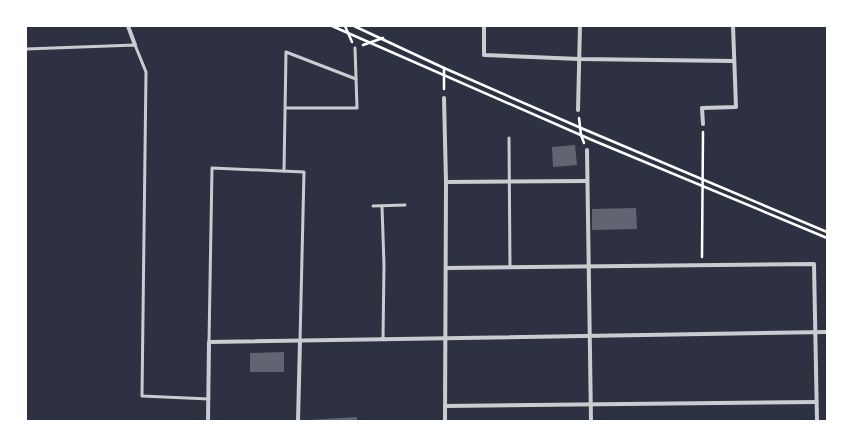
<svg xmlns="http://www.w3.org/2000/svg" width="853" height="447" font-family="Arial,sans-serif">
<rect width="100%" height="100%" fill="#2d3142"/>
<!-- building -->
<g fill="#626471">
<polygon points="575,145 577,165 553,167 552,147"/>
<polygon points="636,208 637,229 592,230 592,209"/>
<polygon points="284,352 284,372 250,372 250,353"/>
<polygon points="357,417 357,421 308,421 308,420"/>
</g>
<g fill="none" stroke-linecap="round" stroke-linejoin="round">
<!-- path -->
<g stroke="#fff" stroke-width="2.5">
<polyline points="332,26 592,140 827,238"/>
<polyline points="345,26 352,42"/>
<polyline points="354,26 444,68 581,128 827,232"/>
<polyline points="363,45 383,38"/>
<polyline points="444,68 444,89"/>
<polyline points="579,118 581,135 584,143"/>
<polyline points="702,257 703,132"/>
</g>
<!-- service -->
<g stroke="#caccd0" stroke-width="3">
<polyline points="26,49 135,45 146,72 142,396 209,399"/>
<polyline points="286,108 357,108 355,48"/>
<polyline points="509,138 510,267"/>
<polyline points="284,171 286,52 356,79"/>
<polyline points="373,206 405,205"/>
<polyline points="382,206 384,265 383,339"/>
<polyline points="209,342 212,168 304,172 300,341"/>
</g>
<!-- minor -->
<g stroke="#caccd0" stroke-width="4">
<polyline points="128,26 135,45"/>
<polyline points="484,26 484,55 579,59 734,61"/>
<polyline points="444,98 446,182 445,421"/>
<polyline points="578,110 580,26"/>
<polyline points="703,124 702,108 736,107 733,26"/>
<polyline points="587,150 591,421"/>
<polyline points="446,182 587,181"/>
<polyline points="447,268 814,264 817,421"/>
<polyline points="445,406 816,402"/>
<polyline points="208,421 209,342 827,332"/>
<polyline points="298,421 300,341"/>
</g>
</g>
<!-- border -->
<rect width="853" height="447" fill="none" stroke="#ffffff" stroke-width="54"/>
</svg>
